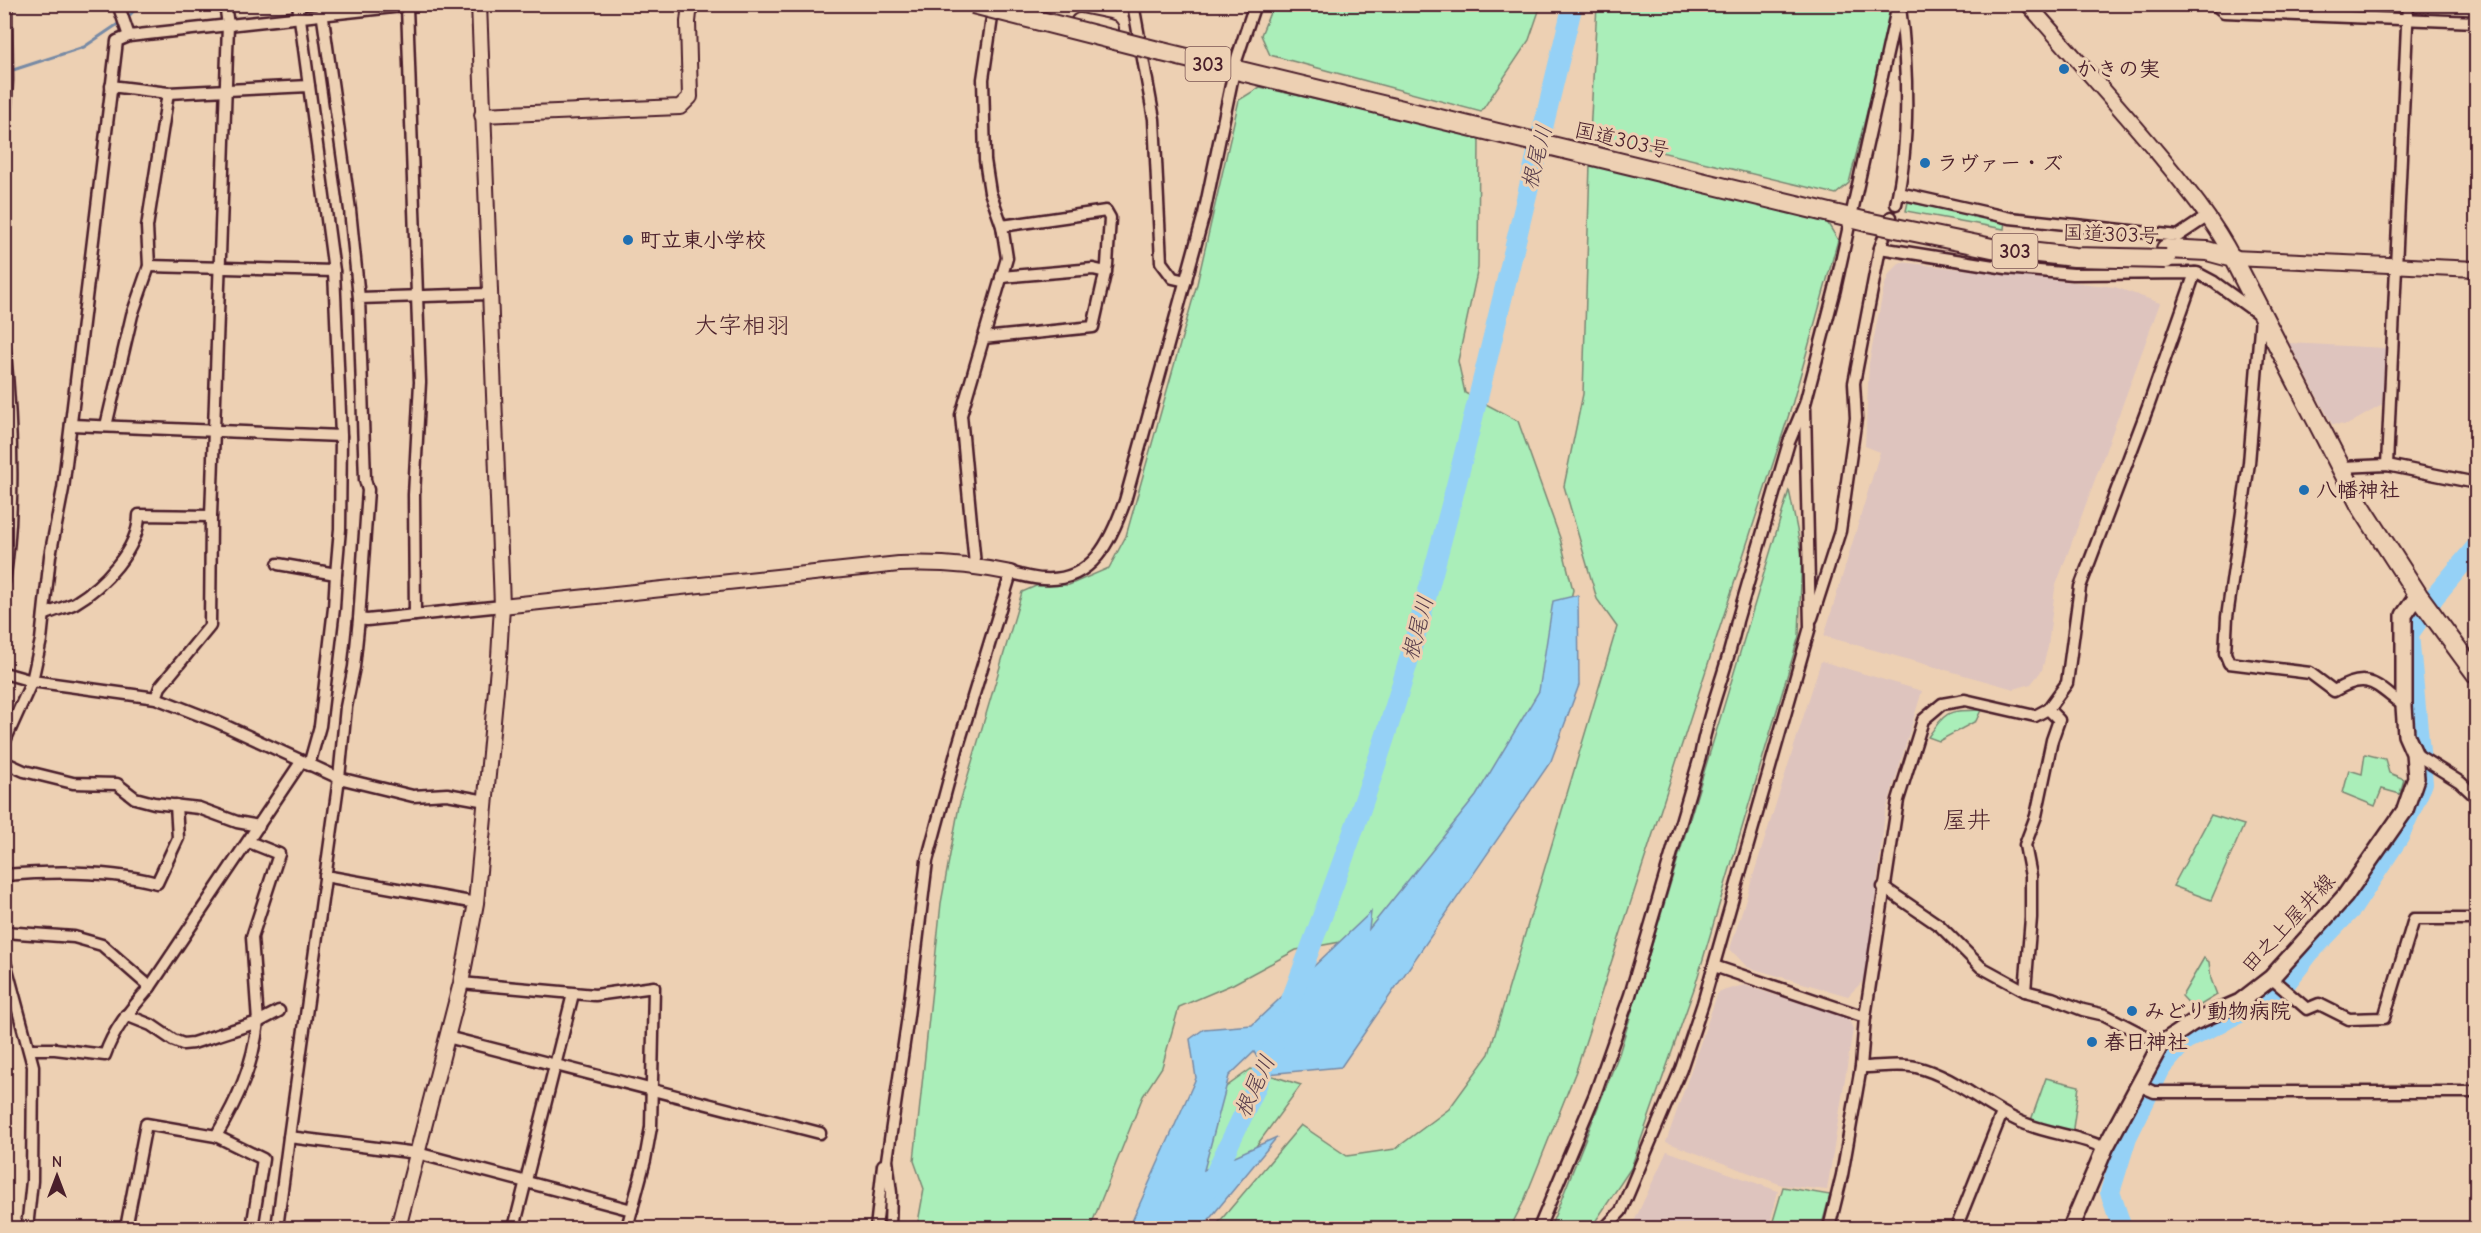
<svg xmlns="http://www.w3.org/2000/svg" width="2481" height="1233" font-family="'Comic Neue','Klee One',sans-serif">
<rect width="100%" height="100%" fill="#edd0b3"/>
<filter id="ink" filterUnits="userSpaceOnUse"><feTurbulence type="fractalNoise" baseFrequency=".0167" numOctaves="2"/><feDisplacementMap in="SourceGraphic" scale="12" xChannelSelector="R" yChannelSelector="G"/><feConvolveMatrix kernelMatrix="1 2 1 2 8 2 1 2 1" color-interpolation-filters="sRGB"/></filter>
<g filter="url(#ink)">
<!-- built -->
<g fill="#dec4be">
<polygon points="1901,262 2115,287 2160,303 2055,588 2048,647 2042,670 2031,684 2014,689 1824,636 1880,452 1865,446 1869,363 1884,287 1889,274"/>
<polygon points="2289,343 2385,348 2382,405 2347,425 2332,424"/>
<polygon points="1821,661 1922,691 1885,814 1866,978 1848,996 1747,967 1730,949"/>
<polygon points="1744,985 1848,1018 1853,1029 1827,1190 1782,1185 1666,1142 1718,992"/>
<polygon points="1667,1151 1778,1191 1769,1228 1631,1228"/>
</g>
<!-- green -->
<g fill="#aaeeb9" stroke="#7a8672" stroke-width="1.5">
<polygon points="1273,5 1273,4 1541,5 1529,40 1481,112 1270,55 1261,35"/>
<polygon points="1597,5 1894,5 1849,183 1836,194 1590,135"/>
<polygon points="1260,87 1479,136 1478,268 1458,361 1465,393 1518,421 1560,538 1573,590 1541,715 1390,933 1296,950 1233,984 1179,1007 1162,1067 1143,1096 1090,1228 917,1228 924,1189 914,1161 941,903 959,806 1022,592 1036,586 1069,585 1109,568 1126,536 1197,284 1239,100"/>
<polygon points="1590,164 1827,222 1838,240 1792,405 1576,1071 1524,1201 1510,1228 1214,1228 1301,1125 1347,1156 1395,1149 1449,1109 1489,1054 1617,627 1597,599 1564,486 1583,394"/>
<polygon points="1908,202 2005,221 2004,229 1906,211"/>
<polygon points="1789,490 1802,554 1799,636 1695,986 1631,1168 1591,1228 1550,1228 1619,1054"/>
<path d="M1981 710 1976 721 1939 741 1928 737C1948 709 1947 711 1981 710Z"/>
<polygon points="2365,754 2385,759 2389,773 2404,779 2400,794 2382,789 2375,806 2343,793 2349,770 2362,774"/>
<polygon points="2211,815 2244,825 2211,900 2173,886"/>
<polygon points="2204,958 2209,962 2211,979 2217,995 2194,1009 2182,996"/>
<polygon points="1251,1069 1301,1085 1221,1194 1157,1228 1187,1115"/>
<polygon points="2046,1078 2079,1086 2072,1135 2030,1123"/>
<polygon points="1783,1187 1830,1195 1821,1228 1771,1228"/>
</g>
<!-- water -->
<polygon fill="#95d1f6" stroke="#778aa5" stroke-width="1.5" points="1578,595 1579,685 1551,761 1341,1067 1267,1074 1254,1052 1229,1076 1204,1170 1277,1137 1202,1228 1129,1228 1196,1078 1190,1039 1204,1029 1252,1025 1371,912 1369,929 1476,796 1539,691 1553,601"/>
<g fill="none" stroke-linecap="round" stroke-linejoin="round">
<!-- stream -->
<g stroke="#778aa5" stroke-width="3">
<polyline points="127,18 140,4"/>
<polyline points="10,71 84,47 121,22"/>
</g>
<!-- river -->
<g stroke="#95d1f6" stroke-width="20">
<path d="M1289 1005C1332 891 1375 777 1409 659 1471 443 1519 223 1573 4"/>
<polyline points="1189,1228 1256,1088 1274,1044"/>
<polyline points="2122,1228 2110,1192 2127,1137 2161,1068 2185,1040 2277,995 2310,952 2353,907 2399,837 2423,783 2409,634 2435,596 2476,547"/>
</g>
<!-- minor-tunnel -->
<polyline stroke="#ccad98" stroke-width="10" stroke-dasharray="10 5" stroke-linecap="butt" points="2007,259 2009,229"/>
<defs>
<g id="minor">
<polyline points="118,4 129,36"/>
<polyline points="298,4 334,271 341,436"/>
<polyline points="321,4 350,210 359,298"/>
<polyline points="1133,4 1154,119 1161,262 1173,278 1186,281"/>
<polyline points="2214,4 2224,12 2476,22"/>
<polyline points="407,6 420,382 414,495 415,615"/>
<polyline points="111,86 168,93 309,86"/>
<polyline points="4,140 7,80 6,4"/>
<polyline points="1899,193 2010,218 2178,236 2208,216"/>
<path d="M1896 204C1910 143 1908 68 1900 7"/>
<path d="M1880 248 2006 268 2073 274 2197 273 2214 282 2261 316 2249 463 2227 617 2225 653 2229 663 2310 673 2334 691C2369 670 2375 685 2404 706"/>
<polyline points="149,266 334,271"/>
<polyline points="1001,277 1093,269 1106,272"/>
<polyline points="983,338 1093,327 1107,265 1110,218 1106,211 1002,226"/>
<path d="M4 342C12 420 16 504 4 582"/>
<polyline points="71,425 341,436 340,529 336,574"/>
<polyline points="106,426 132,315 149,266 147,227 168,93"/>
<polyline points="2387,465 2408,4"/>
<polyline points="2342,467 2387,465 2476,483"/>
<polyline points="278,564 336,574 334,608 320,726 309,765"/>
<polyline points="975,565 961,415 1007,258 1002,226 990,192 985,160 983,79 994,4"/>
<path d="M44 615C54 610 65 608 75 603 102 587 139 549 139 515L211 516"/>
<polyline points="1812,618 1840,531 1856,418 1854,383 1880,248 1891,217"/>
<polyline points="359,619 368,490 365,480 359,298 489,294"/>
<polyline points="4,673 32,681 156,698 215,721 339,778 413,796 447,794 486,801"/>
<polyline points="156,698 160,687 210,626 211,516 228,25 225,4"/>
<polyline points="4,743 32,681 41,640 50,556 63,489 117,41 129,36 421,4"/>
<polyline points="2414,753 2460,782 2476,797"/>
<polyline points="4,762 24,771 73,783 117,784 135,798 154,803 199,808 237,822 259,826"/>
<polyline points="249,842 279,854 252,937 258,1022 279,1011"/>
<path d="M4 875C54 871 109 870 157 883L178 838 176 805"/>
<polyline points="325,876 476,903"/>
<polyline points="1883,887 1940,926 1981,967 2025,991 2052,998 2083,1010 2105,1015 2161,1044"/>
<polyline points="4,932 74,937 102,945 150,987"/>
<polyline points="4,958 33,1066 32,1181 27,1228"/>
<polyline points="1714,966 1865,1017"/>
<polyline points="2271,978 2307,1009 2319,1004 2349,1019 2384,1018 2414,919 2476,919"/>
<polyline points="461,983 595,995 654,987 651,1127 645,1160 627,1228"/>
<polyline points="2025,991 2031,918 2031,876 2025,845 2036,816 2052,740 2059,720 2048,709"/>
<path d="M126 1015 151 1025 173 1040 183 1044 193 1043 258 1022C253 1066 238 1099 216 1136"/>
<polyline points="447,1037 820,1133"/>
<path d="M29 1049H55L105 1055C114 1028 132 1008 150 987L301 762"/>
<path d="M1861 1067C1878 1067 1900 1063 1916 1067 1957 1077 1987 1109 2026 1124 2051 1134 2080 1136 2105 1148"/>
<polyline points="2138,1085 2154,1092 2476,1092"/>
<polyline points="289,1137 339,778 346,707 354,667 359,619 367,620 502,606"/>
<polyline points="126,1228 146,1124 216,1136 263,1159 252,1228"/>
<polyline points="277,1228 289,1137 417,1153 632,1210"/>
<polyline points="514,1228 573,994"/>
<polyline points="876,1228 883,1165"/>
<path d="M890 1228 891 1193 887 1160 908 1016 927 861 958 746 1011 573C1022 575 1033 579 1044 579 1093 582 1111 540 1125 501L1204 214 1236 61 1255 4"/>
<path d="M1539 1228 1595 1094 1630 995 1700 757C1708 710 1728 667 1737 621L1789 442 1805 404 1835 289 1898 4"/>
<polyline points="1605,1228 1621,1211 1681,1069 1703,1003 1810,627 1805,408"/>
<polyline points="1829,1228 1842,1175 1861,1067 1865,1017 1898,800 1923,720 1942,704 1965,700 2035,716 2048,709 2067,683 2080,587 2148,407 2195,273"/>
<polyline points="1956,1228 2002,1113"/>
</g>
<g id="tertiary">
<path d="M2028 4C2072 55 2118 105 2161 157 2188 190 2214 221 2233 258L2476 269"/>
<polyline points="482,115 680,107 690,97 688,22 690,4"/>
<path d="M502 606 899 564C938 562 973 565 1011 573"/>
<polyline points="398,1228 461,983 476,903 499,657 502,606 500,551 479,4"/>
</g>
<polyline id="secondary" points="2071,1228 2105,1148 2161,1044 2192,1023 2240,1002 2271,978 2345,896 2405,810 2416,778 2414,753 2406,735 2404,706 2404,615 2418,595"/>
<g id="trunk">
<polyline points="1080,23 1109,29"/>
<polyline points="1162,52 1867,222"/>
<polyline points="2166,249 2207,251 2233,258 2360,505 2418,595 2476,674"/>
</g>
</defs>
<!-- minor casing -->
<use href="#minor" stroke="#4a1f2b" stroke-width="15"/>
<!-- tertiary casing -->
<use href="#tertiary" stroke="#4a1f2b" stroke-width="18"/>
<!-- secondary casing -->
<use href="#secondary" stroke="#4a1f2b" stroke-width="20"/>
<!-- trunk casing -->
<use href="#trunk" stroke="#4a1f2b" stroke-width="22"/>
<!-- minor -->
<use href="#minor" stroke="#edd0b3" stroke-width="10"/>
<!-- tertiary -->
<use href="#tertiary" stroke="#edd0b3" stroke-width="14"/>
<!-- secondary -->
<use href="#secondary" stroke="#edd0b3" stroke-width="15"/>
<!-- trunk -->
<use href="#trunk" stroke="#edd0b3" stroke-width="18"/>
<defs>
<g id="trunk-bridge">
<polyline points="973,4 1162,52"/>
<polyline points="1867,222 1992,248 2074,257 2166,259"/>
</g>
</defs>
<!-- trunk-bridge casing -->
<use href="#trunk-bridge" stroke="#4a1f2b" stroke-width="22" stroke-linecap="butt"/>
<!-- trunk-bridge -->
<use href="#trunk-bridge" stroke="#edd0b3" stroke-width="18"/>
</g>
</g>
<!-- markers -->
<g fill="#1f6fb2" stroke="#edd0b3" stroke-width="2">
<circle cx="2064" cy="69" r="6"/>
<circle cx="1925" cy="163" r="6"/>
<circle cx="628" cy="240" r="6"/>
<circle cx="2304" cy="490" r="6"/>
<circle cx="2132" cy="1011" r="6"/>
<circle cx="2092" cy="1042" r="6"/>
</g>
<g text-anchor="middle" stroke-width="6" stroke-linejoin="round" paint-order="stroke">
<!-- shield labels -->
<g fill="#edd0b3" stroke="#7b5454" stroke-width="1.5">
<rect x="1185.5" y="47" width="45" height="34" rx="4.5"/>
<rect x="1992.5" y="234" width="45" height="34" rx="4.5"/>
</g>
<g font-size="20" font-weight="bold" fill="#4a1f2b">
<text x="1208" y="71">303</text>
<text x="2015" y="258">303</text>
</g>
<!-- poi labels -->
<g font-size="21" font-weight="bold" fill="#4a1f2b" stroke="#edd0b3" text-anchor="start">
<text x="2076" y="76">かきの実</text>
<text x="1937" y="170">ラヴァー・ズ</text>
<text x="640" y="247">町立東小学校</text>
<text x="2316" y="497">八幡神社</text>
<text x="2144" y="1018">みどり動物病院</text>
<text x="2104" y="1049">春日神社</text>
</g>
<!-- street labels -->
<g font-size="21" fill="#4a1f2b" stroke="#edd0b3">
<text transform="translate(1622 140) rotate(13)" y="7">国道303号</text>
<text transform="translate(2111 234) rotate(2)" y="7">国道303号</text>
<text transform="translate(2288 923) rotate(-47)" y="7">田之上屋井線</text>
</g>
<!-- water labels -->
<g font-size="22" font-style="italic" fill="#553a49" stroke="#edd0b3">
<text transform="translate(1536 157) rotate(-76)" y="8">根尾川</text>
<text transform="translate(1417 628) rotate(-75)" y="8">根尾川</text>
<text transform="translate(1254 1086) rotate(-65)" y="8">根尾川</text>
</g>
<!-- quarter labels -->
<g font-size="24" fill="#4a1f2b" stroke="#edd0b3">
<text x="742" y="333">大字相羽</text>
<text x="1967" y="828">屋井</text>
</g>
</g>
<!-- margin -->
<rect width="2481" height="1233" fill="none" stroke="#edd0b3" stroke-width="24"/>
<rect x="12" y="12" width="2457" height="1209" fill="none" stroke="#4a1f2b" stroke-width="2" filter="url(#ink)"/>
<!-- north arrow -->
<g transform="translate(57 1176)" stroke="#edd0b3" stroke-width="4.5" paint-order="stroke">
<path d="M0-4.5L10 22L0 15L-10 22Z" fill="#4a1f2b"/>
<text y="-9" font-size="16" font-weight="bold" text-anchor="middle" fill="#4a1f2b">N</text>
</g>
</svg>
